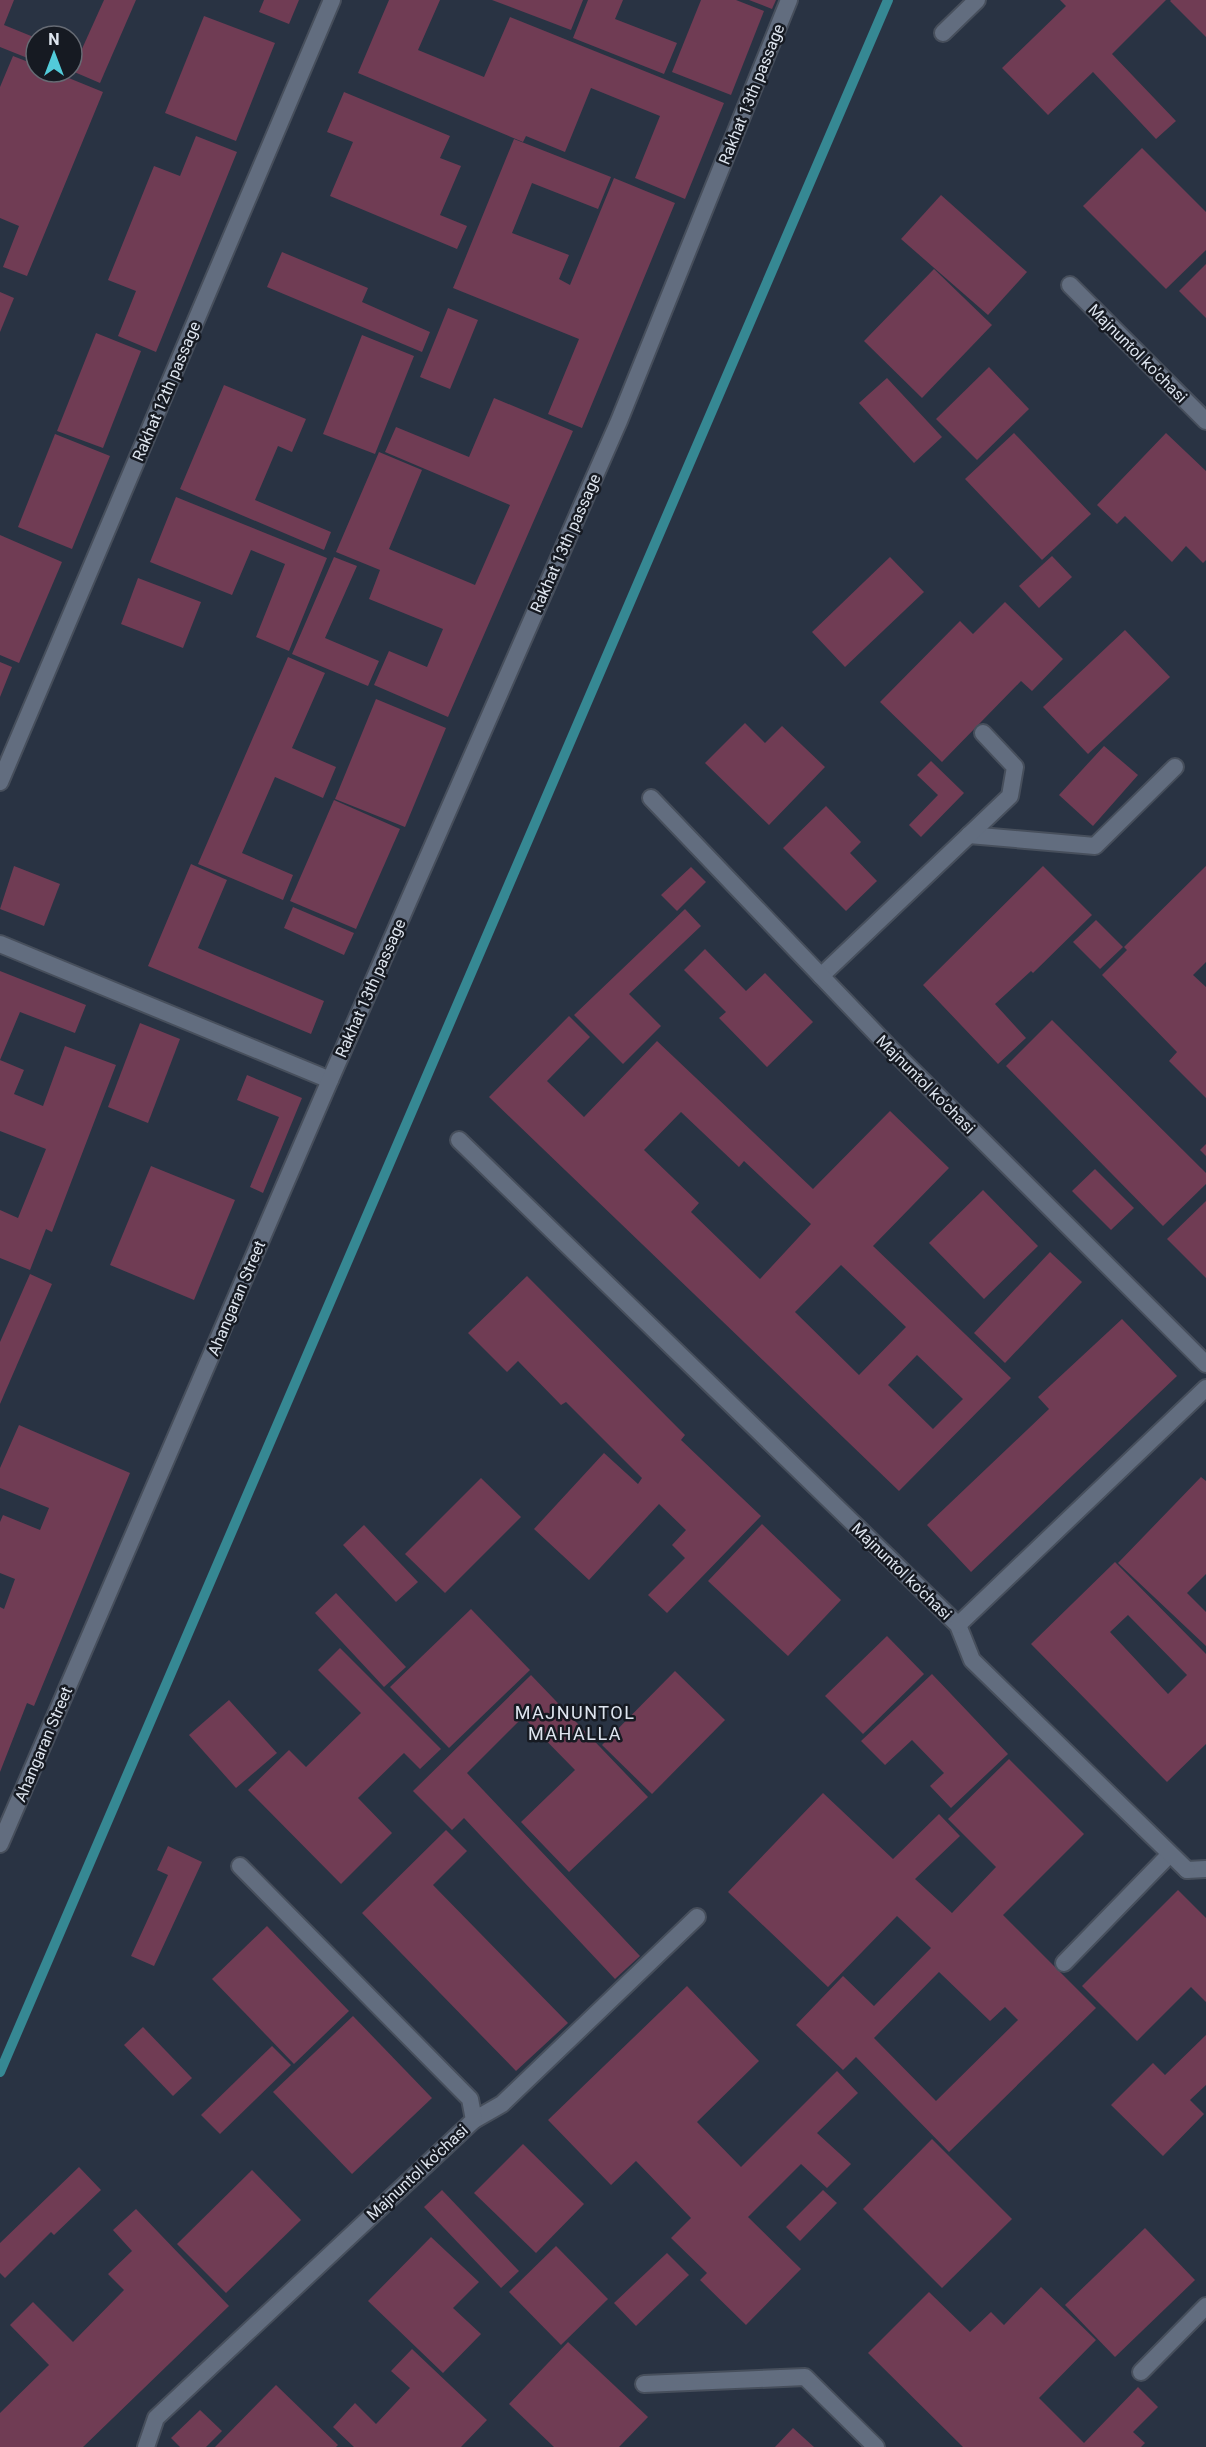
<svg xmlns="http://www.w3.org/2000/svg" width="1206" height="2447" font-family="Roboto,sans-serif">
<rect width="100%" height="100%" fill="#293343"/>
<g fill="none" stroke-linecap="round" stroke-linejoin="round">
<!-- stream -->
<polyline stroke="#368893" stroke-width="10" points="0,2072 888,0"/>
</g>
<!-- building -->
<g fill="#703c54" fill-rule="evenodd">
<polygon points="0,0 14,0 4,25 36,38 30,59 0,47"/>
<polygon points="104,0 136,0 100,83 72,71"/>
<polygon points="264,0 299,0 289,24 259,12"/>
<polygon points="389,0 440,0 418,50 484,77 510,17 724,103 685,199 635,178 660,116 591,88 565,152 526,136 523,142 358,73"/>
<polygon points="492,0 583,0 571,30"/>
<polygon points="588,0 623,0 615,19 677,43 664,74 573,38"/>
<polygon points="701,0 736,0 764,11 731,95 672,72"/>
<polygon points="749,0 776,0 772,9"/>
<polygon points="1060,0 1166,0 1112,54 1176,121 1156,139 1093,72 1048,115 1002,68 1066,6"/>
<polygon points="1171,0 1206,0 1206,37 1170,1"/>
<polygon points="204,16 275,43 236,141 165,113"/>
<polygon points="13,56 36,65 36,72 54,72 103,92 27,276 3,267 19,226 0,218 0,87"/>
<polygon points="344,92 450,136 440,158 461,166 440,215 467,226 457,249 330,196 353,142 327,132"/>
<polygon points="196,136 237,152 156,352 118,336 136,291 108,280 154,166 180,176"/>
<polygon points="514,139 611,177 598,209 532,183 512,233 569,255 559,279 570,285 614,178 675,203 582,428 548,414 579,339 453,288"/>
<polygon points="1142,148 1206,212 1206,250 1166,289 1083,206"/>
<polygon points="941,195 1027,272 988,315 901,239"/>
<polygon points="282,252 368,288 362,302 430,332 422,352 267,287"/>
<polygon points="1206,264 1206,318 1179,291"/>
<polygon points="934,269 992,325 922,398 864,341"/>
<polygon points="0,292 14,298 0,332"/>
<polygon points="448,308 478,320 450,389 420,377"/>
<polygon points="96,333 141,351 103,448 57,431"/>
<polygon points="362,335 414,356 375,454 323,434"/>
<polygon points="989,367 1029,409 977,460 936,419"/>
<polygon points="887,378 942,437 914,463 859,403"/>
<polygon points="224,385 306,419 292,452 278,446 255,500 331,532 324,550 180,489"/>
<polygon points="494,398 573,431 448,717 374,685 389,651 427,667 443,629 369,599 380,570 336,552 379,452 422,470 389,549 475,585 510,505 385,452 396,427 469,457"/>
<polygon points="1014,433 1091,514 1042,560 965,479"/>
<polygon points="1166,433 1206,471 1206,560 1203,563 1186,546 1172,562 1125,516 1117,524 1097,505"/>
<polygon points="55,434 110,456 72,549 18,527"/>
<polygon points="176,497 327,558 289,651 256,637 285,564 251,550 232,595 150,562"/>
<polygon points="0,535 62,562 19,663 0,655"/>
<polygon points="1052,556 1072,577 1039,608 1019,586"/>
<polygon points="334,557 357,566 325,638 379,661 368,686 292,654"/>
<polygon points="890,557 924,592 845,667 812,632"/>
<polygon points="138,578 201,602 183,648 121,624"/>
<polygon points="1005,602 1063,659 1032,691 1021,681 942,762 880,702 960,621 973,634"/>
<polygon points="1125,630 1170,677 1088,754 1043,707"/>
<polygon points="288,657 325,673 292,748 336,767 323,798 275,777 242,853 293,875 283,900 198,864"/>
<polygon points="0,662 12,667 0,697"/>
<polygon points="376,699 446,728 405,827 335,799"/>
<polygon points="745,723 765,743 782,726 825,767 769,825 705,763"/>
<polygon points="1104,746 1138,775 1093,826 1059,795"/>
<polygon points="931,761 964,793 921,837 909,825 938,795 917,775"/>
<polygon points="334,800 400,829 356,929 290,901"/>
<polygon points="826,806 861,842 850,853 877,881 846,911 783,848"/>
<polygon points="191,864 227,880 198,948 324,1001 311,1034 148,966"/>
<polygon points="14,866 60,884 44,926 0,909"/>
<polygon points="1043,866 1092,915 1033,973 1031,971 995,1004 1026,1038 998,1064 923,985"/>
<polygon points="1206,866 1206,962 1193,975 1206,987 1206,1098 1169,1061 1177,1052 1102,975 1127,950 1124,947"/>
<polygon points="691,867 706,882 677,911 661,895"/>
<polygon points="293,907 354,933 344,955 284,928"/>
<polygon points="685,909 701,926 629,994 661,1026 623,1064 574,1015"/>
<polygon points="1096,920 1123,947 1100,969 1073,942"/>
<polygon points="705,949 746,991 765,973 813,1022 767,1067 719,1018 726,1012 684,970"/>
<polygon points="0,971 86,1005 75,1033 20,1012 0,1060"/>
<path d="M569 1016 590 1037 547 1081 584 1117 657 1041 813 1189 890 1111 949 1168 873 1246 1011 1378 899 1491 489 1097ZM681 1112 739 1167 744 1161 811 1224 760 1279 691 1212 699 1203 644 1150ZM841 1265 906 1327 859 1375 795 1312ZM917 1355 963 1399 933 1429 888 1385Z"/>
<polygon points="1052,1020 1206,1173 1206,1184 1163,1226 1006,1066"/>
<polygon points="140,1023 180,1039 148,1123 108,1107"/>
<polygon points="65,1046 116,1065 52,1232 46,1229 30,1270 0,1258 0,1210 18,1218 46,1149 0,1131 0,1060 24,1070 14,1094 43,1106"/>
<polygon points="247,1075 302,1098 263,1193 250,1187 279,1117 237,1100"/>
<polygon points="1206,1144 1206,1156 1200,1150"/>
<polygon points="151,1166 235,1200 194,1300 110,1265"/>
<polygon points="1095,1169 1134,1208 1111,1230 1072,1191"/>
<polygon points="983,1190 1038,1246 984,1299 929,1243"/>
<polygon points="1206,1201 1206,1278 1167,1239"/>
<polygon points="1050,1252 1082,1282 1005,1363 974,1333"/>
<polygon points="30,1274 52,1284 0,1404 0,1342"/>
<polygon points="527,1276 685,1435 681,1440 761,1516 667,1613 648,1595 685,1558 672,1545 686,1530 659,1504 589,1580 534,1529 604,1453 638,1484 642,1478 566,1402 561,1405 518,1361 507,1372 468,1333"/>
<polygon points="1122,1319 1177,1376 971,1572 927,1525 1049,1409 1038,1397"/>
<polygon points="19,1425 130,1473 34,1706 27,1703 0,1772 0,1607 4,1609 15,1579 0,1573 0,1522 3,1515 40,1530 49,1508 0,1488 0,1468"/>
<polygon points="1201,1477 1206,1481 1206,1574 1187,1593 1206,1612 1206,1646 1118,1563"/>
<polygon points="481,1478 521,1517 445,1593 405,1554"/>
<polygon points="762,1524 841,1600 788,1656 708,1581"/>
<polygon points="364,1525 418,1582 396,1602 343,1545"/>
<path d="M1115 1562 1206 1654V1744L1167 1782 1031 1644ZM1128 1615 1187 1675 1168 1694 1110 1632Z"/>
<polygon points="336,1593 406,1667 384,1687 315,1613"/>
<polygon points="471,1609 530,1670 449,1748 390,1687"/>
<polygon points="887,1636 924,1674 863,1734 825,1696"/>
<polygon points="340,1648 441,1749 420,1769 404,1753 358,1798 392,1833 341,1884 248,1790 289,1750 306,1767 361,1713 318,1670"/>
<polygon points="675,1671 725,1720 652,1794 602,1745"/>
<polygon points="932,1674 1008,1754 951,1808 930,1786 944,1773 912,1740 885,1765 861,1741"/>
<polygon points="531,1675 648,1797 569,1872 521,1822 575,1770 523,1717 467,1773 640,1956 615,1979 464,1818 452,1830 413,1791"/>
<polygon points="229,1700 277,1753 236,1788 189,1735"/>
<path d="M1009 1759 1084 1834 1003 1915 1096 2008 949 2152 856 2057 843 2070 796 2025 843 1976 874 2006 931 1948 897 1916 828 1987 728 1892 823 1793 893 1859 939 1814 960 1836 915 1879 952 1913 996 1867 948 1819ZM939 1972 990 2021 1005 2007 1018 2020 936 2101 874 2038Z"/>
<polygon points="446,1830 467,1851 433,1885 568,2023 516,2071 362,1913"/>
<polygon points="168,1846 202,1862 154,1966 131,1956 168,1875 157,1870"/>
<polygon points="1178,1890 1206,1918 1206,2002 1191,1987 1137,2041 1082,1986"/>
<polygon points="267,1926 349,2011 294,2064 212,1979"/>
<polygon points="687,1986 759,2061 697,2122 741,2167 837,2071 858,2093 817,2133 851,2164 827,2188 801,2164 748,2217 801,2269 746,2325 700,2280 707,2273 671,2238 691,2218 636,2161 611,2185 548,2120"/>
<polygon points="353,2016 432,2098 352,2174 273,2092"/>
<polygon points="143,2027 192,2078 173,2096 124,2045"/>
<polygon points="1206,2035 1206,2085 1190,2100 1204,2114 1163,2156 1111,2105 1153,2063 1165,2075"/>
<polygon points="272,2046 291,2065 220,2134 201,2115"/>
<polygon points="932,2139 1012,2219 942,2288 863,2209"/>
<polygon points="523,2144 584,2204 536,2253 474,2193"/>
<polygon points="79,2167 101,2190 54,2235 51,2232 5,2278 0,2273 0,2243"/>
<polygon points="252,2170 301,2220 226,2293 177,2244"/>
<polygon points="442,2190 519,2271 501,2288 424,2207"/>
<polygon points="823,2190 837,2203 800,2241 786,2227"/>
<polygon points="136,2209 229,2306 83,2447 0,2447 0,2413 49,2365 10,2325 33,2302 73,2342 124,2290 108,2274 132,2251 113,2230"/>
<polygon points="1145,2228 1195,2280 1115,2357 1065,2305"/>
<polygon points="431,2237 479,2282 453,2308 481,2334 443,2373 368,2301"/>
<polygon points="556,2246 608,2299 561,2345 509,2292"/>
<polygon points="667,2253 689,2275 636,2326 614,2303"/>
<polygon points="1041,2287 1096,2340 1039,2398 1084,2443 1138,2387 1158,2407 1133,2432 1145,2443 1141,2447 963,2447 868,2353 929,2292 970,2332 991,2312 1004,2325"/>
<polygon points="568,2342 648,2417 619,2447 554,2447 509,2404"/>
<polygon points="412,2349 487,2420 461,2447 354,2447 333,2427 355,2403 376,2424 410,2388 391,2371"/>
<polygon points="276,2385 338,2445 336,2447 215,2447"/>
<polygon points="200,2410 222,2431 206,2447 180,2447 171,2438"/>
<polygon points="793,2428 814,2447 775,2447"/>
</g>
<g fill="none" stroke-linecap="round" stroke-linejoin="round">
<defs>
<g id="service">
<polyline points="943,33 977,0"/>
<polyline points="969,835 1095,846 1175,767"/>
<polyline points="821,976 1010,796 1015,767 983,733"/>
<polyline points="1187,1870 1206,1869"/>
<polyline points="1064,1963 1170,1854"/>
</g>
<g id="minor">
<polyline points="1070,285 1206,421"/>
<polyline points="0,782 332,0"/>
<polyline points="651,798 887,1045 1206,1364"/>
<polyline points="0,944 330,1080"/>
<polyline points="459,1140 958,1625 972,1660 1187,1870"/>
<polyline points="958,1625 1206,1388"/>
<polyline points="0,1844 330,1080 619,421 789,0"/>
<polyline points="474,2120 502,2104 697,1917"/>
<polyline points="1141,2372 1206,2306"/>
<polyline points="644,2384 805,2377 876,2447"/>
<polyline points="146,2447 156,2418 474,2120 470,2099 240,1866"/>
</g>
</defs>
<!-- service casing -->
<use href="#service" stroke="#474f5c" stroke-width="20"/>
<!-- minor casing -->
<use href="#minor" stroke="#474f5c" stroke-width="20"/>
<!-- service -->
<use href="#service" stroke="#626d7f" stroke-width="16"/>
<!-- minor -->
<use href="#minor" stroke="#626d7f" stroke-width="16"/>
</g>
<g text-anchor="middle" stroke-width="5" stroke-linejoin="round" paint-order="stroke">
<!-- street labels -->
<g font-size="16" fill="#dee5ef" stroke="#161a22">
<text transform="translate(751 94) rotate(-68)" y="6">Rakhat 13th passage</text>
<text transform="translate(1138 353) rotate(45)" y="6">Majnuntol ko'chasi</text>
<text transform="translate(166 391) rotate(-67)" y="6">Rakhat 12th passage</text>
<text transform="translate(565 543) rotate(-66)" y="6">Rakhat 13th passage</text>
<text transform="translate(370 988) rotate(-66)" y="6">Rakhat 13th passage</text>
<text transform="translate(926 1084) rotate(45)" y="6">Majnuntol ko'chasi</text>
<text transform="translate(236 1298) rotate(-67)" y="6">Ahangaran Street</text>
<text transform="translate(902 1571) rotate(44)" y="6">Majnuntol ko'chasi</text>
<text transform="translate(43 1744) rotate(-67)" y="6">Ahangaran Street</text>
<text transform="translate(417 2172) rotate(-43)" y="6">Majnuntol ko'chasi</text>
</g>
<!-- neighbourhood labels -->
<g font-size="18" letter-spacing="1.5" fill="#dee5ef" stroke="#161a22">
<text x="575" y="1719">MAJNUNTOL<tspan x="575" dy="21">MAHALLA</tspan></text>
</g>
</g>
<!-- north arrow -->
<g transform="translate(54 54)"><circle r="28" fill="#161a22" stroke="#666b74" stroke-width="1.5"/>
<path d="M0-4.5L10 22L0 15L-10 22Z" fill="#52cbd9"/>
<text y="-9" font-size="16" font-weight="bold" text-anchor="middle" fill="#dee5ef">N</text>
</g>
</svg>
